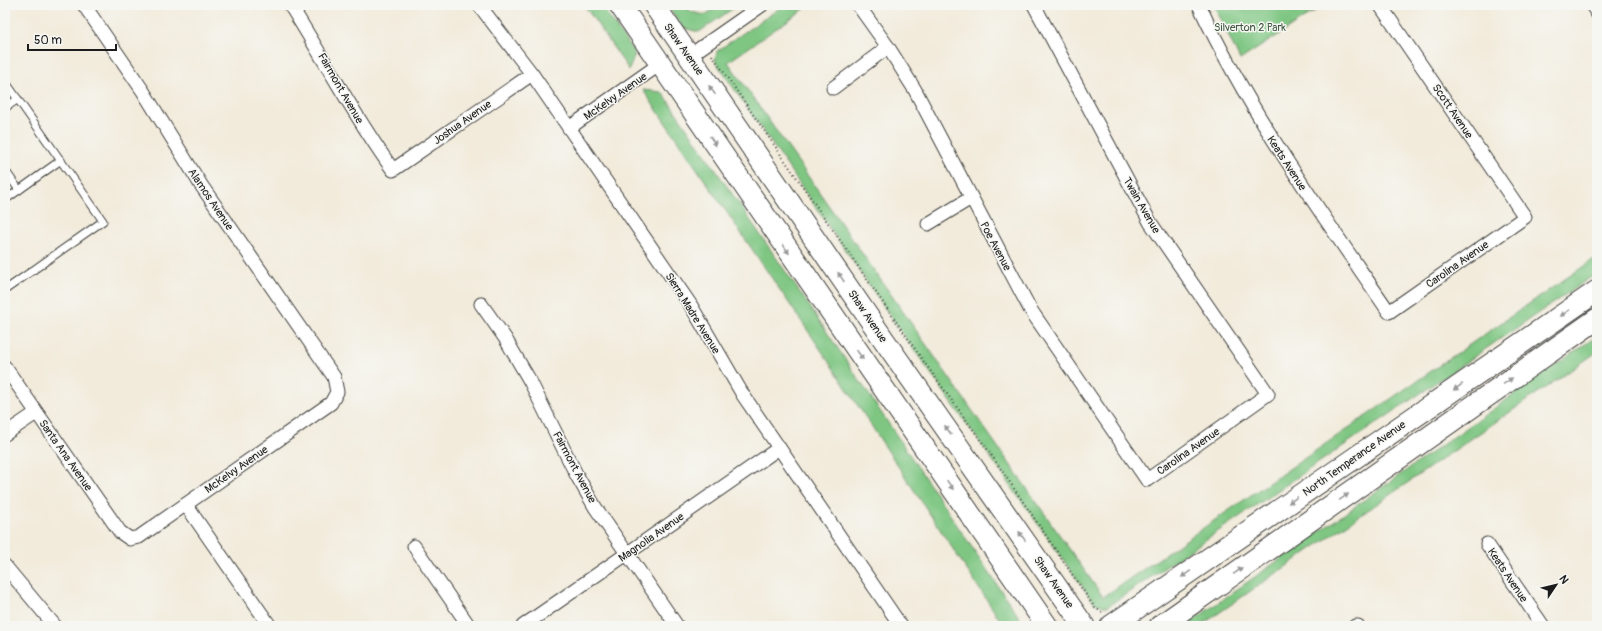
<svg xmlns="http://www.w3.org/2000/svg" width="1602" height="631" font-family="Pangolin,sans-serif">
<rect width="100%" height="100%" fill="#f6f6f2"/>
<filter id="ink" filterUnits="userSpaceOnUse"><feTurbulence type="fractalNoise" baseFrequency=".025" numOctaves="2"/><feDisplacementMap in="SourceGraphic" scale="8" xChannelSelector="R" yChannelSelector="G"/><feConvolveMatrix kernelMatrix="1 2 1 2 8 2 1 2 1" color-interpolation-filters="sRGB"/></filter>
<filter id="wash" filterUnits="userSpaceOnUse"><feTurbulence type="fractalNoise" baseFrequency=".012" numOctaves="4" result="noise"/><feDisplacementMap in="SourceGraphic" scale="16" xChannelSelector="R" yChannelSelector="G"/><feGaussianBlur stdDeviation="0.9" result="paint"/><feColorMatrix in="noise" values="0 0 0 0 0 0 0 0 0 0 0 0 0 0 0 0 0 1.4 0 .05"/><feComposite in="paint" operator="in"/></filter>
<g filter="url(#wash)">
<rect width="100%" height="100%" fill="#f2ebdb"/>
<!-- green -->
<g fill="#7ec682" stroke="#4d714f">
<polygon points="584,5 601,5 635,54 629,70"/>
<polygon points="667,5 686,5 691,12 705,15 720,5 738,5 699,32 683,28"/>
<polygon points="784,5 810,5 728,62 1103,597 1597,257 1597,273 1107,607 1094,603 902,333 715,61 717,51"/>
<polygon points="1214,5 1324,5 1240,60"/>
<polygon points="643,90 662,92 808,304 1025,626 1004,626 821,350"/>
<polygon points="1597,336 1597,352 1200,626 1185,626"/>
</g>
</g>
<g filter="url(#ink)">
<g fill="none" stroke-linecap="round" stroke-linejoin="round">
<defs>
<g id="service">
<polyline points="5,81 103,221 5,290"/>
<polyline points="5,108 18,99"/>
<polyline points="5,170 19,190"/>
<polyline points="5,200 61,160"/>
</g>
<g id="minor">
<path d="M290 5C325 60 355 118 393 170L532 74"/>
<polyline points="479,5 532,74 690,304 743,395 901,626"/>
<polyline points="858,5 888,47 915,90 1030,309 1147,480 1268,394 1150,222 1034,5"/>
<path d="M1199 5C1251 116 1320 211 1389 312L1525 217 1380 5"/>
<polyline points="1592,5 1597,13"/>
<polyline points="689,56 762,5"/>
<polyline points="833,88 888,47"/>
<polyline points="569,128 660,64"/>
<polyline points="928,224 971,198"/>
<polyline points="481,304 505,338 530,381 576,474 595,507 677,626"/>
<polyline points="5,367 120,532 130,539 139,537 331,403 337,392 334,377 201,185 143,91 84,5"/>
<polyline points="5,434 36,413"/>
<polyline points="186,505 270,626"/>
<polyline points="1487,544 1543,626"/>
<polyline points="414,546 469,626"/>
<polyline points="5,566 55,626"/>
<polyline points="523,626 779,448"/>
<polyline points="1355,626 1358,626"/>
</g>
<g id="primary">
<polyline points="620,5 1047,626"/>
<polyline points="654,5 884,340 1084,626"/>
<polyline points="1111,626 1597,291"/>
<polyline points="1160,626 1597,319"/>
</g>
</defs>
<!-- service casing -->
<use href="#service" stroke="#3c3b39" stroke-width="9"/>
<!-- minor casing -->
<use href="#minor" stroke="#3c3b39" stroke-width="15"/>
<!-- primary casing -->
<use href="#primary" stroke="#3c3b39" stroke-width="23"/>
<!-- path -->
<polyline stroke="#3c3b39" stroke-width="2" stroke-dasharray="1 3" stroke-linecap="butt" points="712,55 924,362 990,453 1095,608 1102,612"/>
<!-- service -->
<use href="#service" stroke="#fff" stroke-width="7"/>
<!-- minor -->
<use href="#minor" stroke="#fff" stroke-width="13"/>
<!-- primary -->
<use href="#primary" stroke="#fff" stroke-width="21"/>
</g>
<!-- one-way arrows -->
<defs><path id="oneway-solid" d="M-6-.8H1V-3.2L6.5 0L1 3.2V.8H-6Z"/></defs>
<g fill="#999">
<use href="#oneway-solid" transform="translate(712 90) rotate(-125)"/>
<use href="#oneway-solid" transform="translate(713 141) rotate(56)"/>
<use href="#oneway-solid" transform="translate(786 249) rotate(56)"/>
<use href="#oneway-solid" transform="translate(841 277) rotate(-124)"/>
<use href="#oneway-solid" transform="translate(1565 313) rotate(145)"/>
<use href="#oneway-solid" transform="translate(860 355) rotate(55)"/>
<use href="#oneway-solid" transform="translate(1508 381) rotate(-35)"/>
<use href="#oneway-solid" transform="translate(1458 387) rotate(145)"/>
<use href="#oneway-solid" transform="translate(948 430) rotate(-126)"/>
<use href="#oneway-solid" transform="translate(950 485) rotate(55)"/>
<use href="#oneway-solid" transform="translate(1344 497) rotate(-35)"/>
<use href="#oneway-solid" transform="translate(1293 500) rotate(145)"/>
<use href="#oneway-solid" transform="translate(1022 536) rotate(-125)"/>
<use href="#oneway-solid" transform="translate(1238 571) rotate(-35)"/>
<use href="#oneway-solid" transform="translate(1186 574) rotate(145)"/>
</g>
</g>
<g text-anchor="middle" stroke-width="3" stroke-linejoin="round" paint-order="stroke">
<!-- park labels -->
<g font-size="11" fill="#3e5840" stroke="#f6f6f2">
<text x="1250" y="31">Silverton 2 Park</text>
</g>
<!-- street labels -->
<g font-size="11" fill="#1c1c1c" stroke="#f6f6f2">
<text transform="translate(684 49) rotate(55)" y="4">Shaw Avenue</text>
<text transform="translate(341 88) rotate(60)" y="4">Fairmont Avenue</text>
<text transform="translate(615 96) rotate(-35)" y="4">McKelvy Avenue</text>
<text transform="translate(1453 111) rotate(56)" y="4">Scott Avenue</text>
<text transform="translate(462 122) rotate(-35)" y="4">Joshua Avenue</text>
<text transform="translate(1287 163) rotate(57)" y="4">Keats Avenue</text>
<text transform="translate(211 199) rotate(56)" y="4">Alamos Avenue</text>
<text transform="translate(1142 205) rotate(60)" y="4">Twain Avenue</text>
<text transform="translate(996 246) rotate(62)" y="4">Poe Avenue</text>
<text transform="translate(1457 264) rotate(-35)" y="4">Carolina Avenue</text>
<text transform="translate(693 313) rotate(58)" y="4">Sierra Madre Avenue</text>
<text transform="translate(868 316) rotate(56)" y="4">Shaw Avenue</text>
<text transform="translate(1188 451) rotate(-35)" y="4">Carolina Avenue</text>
<text transform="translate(66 455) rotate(55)" y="4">Santa Ana Avenue</text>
<text transform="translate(1354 458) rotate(-35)" y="4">North Temperance Avenue</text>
<text transform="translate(575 467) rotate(62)" y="4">Fairmont Avenue</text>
<text transform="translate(236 469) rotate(-35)" y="4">McKelvy Avenue</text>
<text transform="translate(651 537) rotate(-35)" y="4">Magnolia Avenue</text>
<text transform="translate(1508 575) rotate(56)" y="4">Keats Avenue</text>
<text transform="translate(1054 582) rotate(55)" y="4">Shaw Avenue</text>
</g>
</g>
<!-- margin -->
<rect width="1602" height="631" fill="none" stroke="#f6f6f2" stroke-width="20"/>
<!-- north arrow -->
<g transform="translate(1556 585) rotate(55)" stroke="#f6f6f2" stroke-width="3" paint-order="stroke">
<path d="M0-3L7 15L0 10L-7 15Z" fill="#1c1c1c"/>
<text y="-6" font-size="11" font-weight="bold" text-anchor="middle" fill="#1c1c1c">N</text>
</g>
<!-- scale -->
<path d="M28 44v6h88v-6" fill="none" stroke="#1c1c1c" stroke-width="2"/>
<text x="34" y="44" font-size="12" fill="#1c1c1c" stroke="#f6f6f2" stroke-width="3" paint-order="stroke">50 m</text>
</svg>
